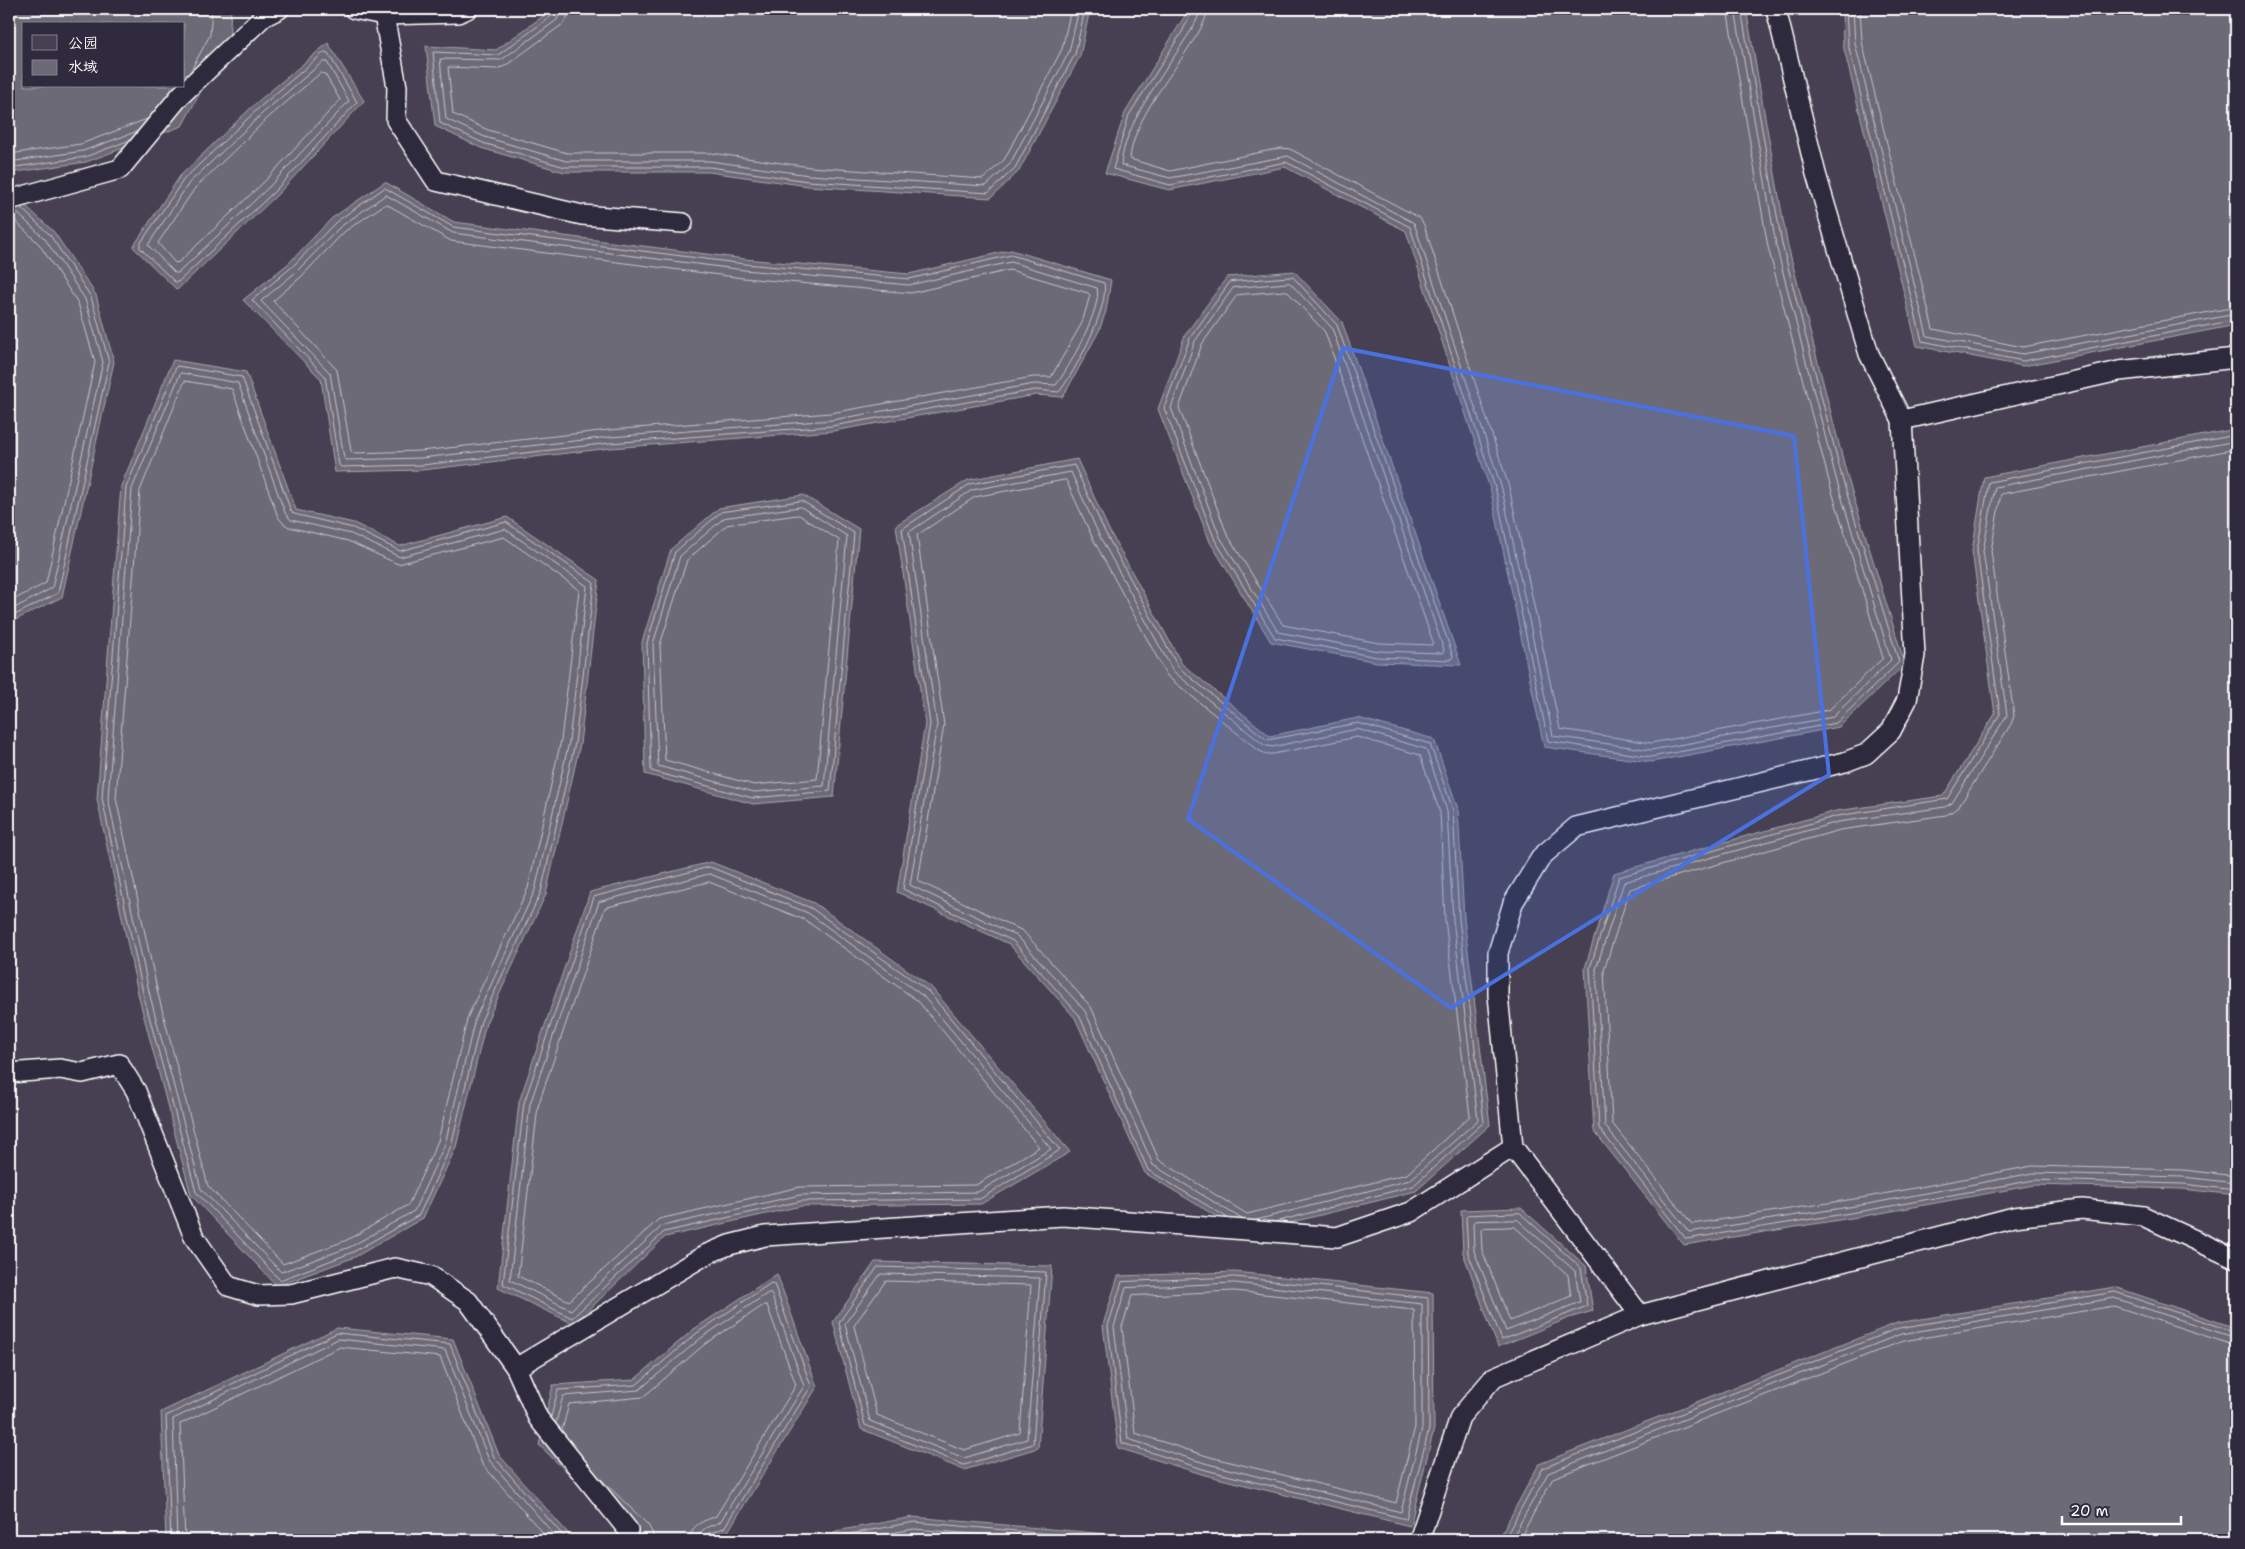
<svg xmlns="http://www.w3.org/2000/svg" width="2245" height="1549" font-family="'Shantell Sans','LXGW WenKai TC',sans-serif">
<rect width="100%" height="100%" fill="#2f2a3d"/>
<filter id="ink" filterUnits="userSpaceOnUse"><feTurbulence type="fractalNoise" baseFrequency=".02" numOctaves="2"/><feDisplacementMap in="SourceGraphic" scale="10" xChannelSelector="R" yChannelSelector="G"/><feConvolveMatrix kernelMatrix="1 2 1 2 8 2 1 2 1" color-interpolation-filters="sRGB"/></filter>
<g filter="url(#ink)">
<!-- green -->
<path fill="#464152" stroke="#a2a0a8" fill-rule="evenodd" d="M9 9H2236V1540H9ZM24 24H184V86H24Z"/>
<!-- water -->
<g fill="#6d6a77" stroke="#a7a6ad" fill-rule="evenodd">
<path d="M9 9H231L229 40 182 126 86 162 9 173ZM24 24H184V86H24Z"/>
<polygon points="553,9 1090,9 1080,56 1019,171 991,198 808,186 709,172 564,172 481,148 435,126 426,46 496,50"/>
<polygon points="1189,9 1746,9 1787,242 1848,479 1905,664 1839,727 1651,762 1544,747 1491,492 1406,231 1285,167 1169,190 1105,173 1125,113"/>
<polygon points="1842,9 2236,9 2236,325 2023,366 1917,346 1843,45"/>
<polygon points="328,43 364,101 278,194 177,290 133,247 180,176 256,103"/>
<polygon points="385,182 454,222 745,259 909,274 1011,250 1111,280 1106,311 1099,331 1063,397 1036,395 833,431 611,448 422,470 335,472 321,379 243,300 289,263 332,218"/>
<polygon points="9,190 54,232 96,295 114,362 62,597 9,623"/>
<polygon points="1294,271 1342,322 1461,665 1377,662 1271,642 1210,542 1158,409 1185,335 1227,277"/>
<polygon points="173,360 246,372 296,510 354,523 400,546 507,517 599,580 580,744 546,894 486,1023 456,1147 423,1218 355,1257 277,1286 191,1195 139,998 97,799 121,486"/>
<polygon points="2236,429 2236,1195 2182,1189 2034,1185 1870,1215 1684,1245 1594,1131 1585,968 1614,873 1836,811 1943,796 1995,714 1972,551 1984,477"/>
<polygon points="1077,459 1109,530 1182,664 1270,736 1358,718 1434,739 1458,809 1464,919 1490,1125 1416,1191 1245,1234 1145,1173 1075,1018 1009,944 897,892 925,724 896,525 968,480"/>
<polygon points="803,495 859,529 834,797 753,804 645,774 642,642 671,549 719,508"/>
<polygon points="711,862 814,903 931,987 1070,1152 981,1204 801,1206 665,1237 574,1324 498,1288 519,1102 590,892"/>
<polygon points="1521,1208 1586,1266 1593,1311 1569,1318 1498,1347 1463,1253 1461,1210"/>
<polygon points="875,1262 1052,1266 1038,1448 964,1470 861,1429 833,1322"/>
<polygon points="1235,1272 1433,1293 1434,1429 1410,1526 1205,1475 1118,1448 1103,1325 1118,1276"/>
<polygon points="777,1274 817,1387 727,1533 702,1540 637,1540 539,1445 553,1385 634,1380 694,1329"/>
<polygon points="2115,1287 2236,1328 2236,1540 1498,1540 1539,1464 1897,1323"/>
<polygon points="337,1328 453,1339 499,1455 574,1540 166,1540 161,1412"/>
<polygon points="913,1517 1176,1540 828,1540 836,1531"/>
</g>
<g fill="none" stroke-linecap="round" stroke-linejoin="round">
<!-- shore -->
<g stroke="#c5c3c9" stroke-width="1">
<polyline points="555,9 553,15 498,55 433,52 440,123 483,143 565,167 710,167 808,181 988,193 1015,168 1075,54 1085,9"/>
<polyline points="561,9 557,20 501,60 440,59 446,119 485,137 566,161 710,161 809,175 986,186 1010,164 1069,52 1079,9"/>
<polyline points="569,9 567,18 563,24 505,66 496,69 448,67 453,114 488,130 567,153 711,153 810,167 983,179 1004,160 1062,49 1071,9"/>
<polyline points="1193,9 1182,32 1129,115 1113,169 1170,185 1286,162 1410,227 1496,491 1548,741 1651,757 1836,723 1899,662 1843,481 1782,244 1741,9"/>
<path d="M1200 9C1199 21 1187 36 1181 46 1160 79 1124 126 1121 165L1170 178 1288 156 1414 223 1502 489 1553 736 1651 750 1833 717 1891 660 1837 482 1776 245 1735 9"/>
<path d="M1207 9C1207 22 1196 36 1189 47 1169 79 1133 121 1130 159L1170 171 1281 148 1290 149 1420 218 1424 225 1509 487 1560 729 1651 743 1829 710 1883 658 1830 485 1768 247 1727 9"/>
<polyline points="1846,9 1848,44 1922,341 2023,361 2236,320"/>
<polyline points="1853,9 1855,43 1927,336 2023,354 2236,314"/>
<polyline points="1860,9 1862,42 1933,329 2023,347 2236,307"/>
<polygon points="325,52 328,53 357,102 275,191 178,282 175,282 140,248 140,244 184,179 260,107"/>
<polygon points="323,62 327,62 349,101 270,186 178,273 175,273 148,245 189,183 264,112"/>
<polyline points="190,72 210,35 212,9"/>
<polygon points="321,73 325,74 340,100 265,181 179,262 175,263 158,243 195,188 269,117"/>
<polyline points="9,154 81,144 147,119"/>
<polyline points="9,162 83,151 138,131"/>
<polyline points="9,168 85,157 130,140"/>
<path d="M385 188 453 227 745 264 909 279 1011 255 1104 283C1110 306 1074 374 1059 392L1035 390 832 426 610 443 422 465 341 467 339 465 325 376 252 300 292 267 336 222Z"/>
<path d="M386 195 453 233 744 270 909 285 1011 262 1097 288C1103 306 1068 370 1056 385L1034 384 832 420 610 437 421 458 346 460 344 458 330 373 261 301 296 272 340 227Z"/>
<polygon points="386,204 451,241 743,278 911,293 1010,270 1088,293 1090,295 1082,323 1051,377 1033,377 831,413 609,430 421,451 353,453 351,451 337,370 273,301 301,277 344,232"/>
<polyline points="9,215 39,244 78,303 95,362 46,583 9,602"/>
<polygon points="1293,277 1337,325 1453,656 1451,660 1377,657 1275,638 1215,540 1164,408 1190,338 1230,282"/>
<polygon points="1290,283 1332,328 1444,650 1442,653 1378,651 1278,632 1220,537 1171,408 1195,341 1233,288"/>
<polygon points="1287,291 1325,332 1433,642 1432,645 1379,643 1283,625 1227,534 1179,408 1202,344 1237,295"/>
<polygon points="177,366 242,377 291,511 294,514 353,528 400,551 506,522 594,583 575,743 541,892 481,1021 451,1146 419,1215 353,1252 280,1280 196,1192 144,997 102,798 126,488"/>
<polygon points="181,373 238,383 285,513 291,520 351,534 400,557 505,529 587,586 569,742 535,890 475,1019 445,1144 414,1211 350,1247 281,1272 201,1189 150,996 108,798 132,489"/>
<polygon points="185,381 232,389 278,517 283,523 289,527 348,541 398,564 504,537 579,590 561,740 528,888 468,1016 438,1141 408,1205 347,1240 283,1264 208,1186 158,994 116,798 140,491"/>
<polyline points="2236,435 1989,482 1977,551 2000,714 1947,799 1837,816 1619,877 1590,968 1599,1128 1686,1239 1869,1210 2034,1180 2183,1184 2236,1190"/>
<polyline points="2236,441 1995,487 1983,551 2007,715 1952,803 1945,807 1838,822 1624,882 1596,969 1605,1126 1689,1232 1868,1204 2033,1173 2183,1177 2236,1183"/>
<polyline points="2236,449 2001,494 1991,551 2014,716 2011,724 1958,808 1946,815 1840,830 1630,889 1604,970 1612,1123 1692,1224 1867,1197 2032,1166 2183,1170 2236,1176"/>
<polygon points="1066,480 1093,539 1167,676 1258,750 1266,754 1273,754 1357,737 1420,755 1440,813 1445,920 1470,1116 1407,1174 1247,1214 1159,1160 1091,1007 1023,931 918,881 944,725 917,535 975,497"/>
<polygon points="802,501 854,533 830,791 753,798 651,771 647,643 675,552 721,512"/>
<polygon points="801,507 847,536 824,786 754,792 658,766 653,644 680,556 724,518"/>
<polygon points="799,515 839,540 817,779 754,785 665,760 660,645 687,560 727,525"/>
<polyline points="9,611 52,588 103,362 85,299 45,239 14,210"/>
<polyline points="9,618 58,593 109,362 91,297 50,235 21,208"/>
<polygon points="710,867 811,908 928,991 1060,1150 980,1199 801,1201 664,1232 572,1318 503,1284 524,1103 594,897"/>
<polygon points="710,874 808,913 923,996 1051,1149 978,1192 800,1195 662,1226 571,1310 510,1280 530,1104 599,902"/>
<polygon points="709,882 805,920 918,1001 1039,1147 976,1185 800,1187 659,1219 569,1301 518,1276 538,1106 605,908"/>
<polygon points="1520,1213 1581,1268 1587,1306 1502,1340 1468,1253 1466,1217 1469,1215"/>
<polyline points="1228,1218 1148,1170 1079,1015 1013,941 903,889 930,724 902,529 970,484 1074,465 1105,532 1178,667 1267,740 1358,723 1430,744 1453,810 1459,919 1484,1122 1413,1186 1275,1222"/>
<polyline points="1242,1219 1153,1165 1085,1011 1017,936 910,885 937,725 909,532 972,490 1071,472 1099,535 1173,671 1264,745 1272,747 1357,729 1426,749 1447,811 1453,920 1478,1120 1410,1180 1256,1220"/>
<polygon points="1518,1220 1575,1271 1580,1302 1506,1331 1474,1251 1473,1223 1475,1221"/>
<polygon points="1515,1227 1568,1275 1571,1296 1510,1321 1482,1250 1481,1230 1483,1228"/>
<polygon points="878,1267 1046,1272 1033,1444 964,1465 865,1425 839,1323"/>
<polygon points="881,1274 1040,1278 1027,1439 964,1458 870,1421 845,1324"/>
<polygon points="1235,1277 1428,1298 1429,1429 1406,1519 1206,1470 1122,1443 1108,1326 1122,1282"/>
<polygon points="886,1281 1031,1285 1020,1433 964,1450 877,1415 854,1326"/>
<polygon points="1235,1283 1422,1304 1422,1428 1401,1512 1208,1464 1128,1439 1114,1327 1126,1288"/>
<polygon points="1235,1291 1414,1310 1415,1427 1396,1503 1210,1457 1135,1433 1122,1327 1132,1296"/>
<polyline points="551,1417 558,1390 636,1385 697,1333 771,1283 774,1284 811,1386 724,1528 707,1534 704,1540"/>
<path d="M556 1423 563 1396 639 1390 701 1338 768 1293H771L804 1386 720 1522C710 1527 699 1527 698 1540"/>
<path d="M562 1430 569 1404 643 1397 705 1344 764 1305H767L796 1385 716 1516C703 1522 691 1523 690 1540"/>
<polyline points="600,1478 648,1525 652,1532 654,1540"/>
<polyline points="171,1540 166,1416 337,1333 450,1344 494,1457 567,1540"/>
<polyline points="177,1540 173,1419 338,1339 445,1350 489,1460 559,1540"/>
<polyline points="185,1540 180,1424 340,1347 440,1357 482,1464 549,1540"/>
<polyline points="834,1540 839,1536 914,1522 1119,1540"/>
<polyline points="850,1540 914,1529 1046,1540"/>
<polyline points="892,1540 914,1536 959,1540"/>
<polyline points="1504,1540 1543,1468 1899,1328 2115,1292 2236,1332"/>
<polyline points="1511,1540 1548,1473 1901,1334 2114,1298 2236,1338"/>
<polyline points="1519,1540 1553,1478 1903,1341 2114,1306 2236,1346"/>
</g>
<defs>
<g id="service">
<polyline points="354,9 384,15 458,13 467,9"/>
<polyline points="384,15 397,87 396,120 436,181 582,215 683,223"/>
<polyline points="9,200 120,169 180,96 263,17 279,9"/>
<polyline points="1902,420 2119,371 2236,358"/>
<polyline points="9,1073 60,1069 82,1073 119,1064 136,1091 194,1237 228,1286 258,1295 291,1294 395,1268 431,1276 468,1301 516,1368 538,1418 628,1530"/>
<polyline points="1640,1315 1513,1147 1498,995 1498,953 1513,903 1542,856 1576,827 1845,762 1866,754 1891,731 1907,700 1915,655 1902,420 1869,354 1816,174 1776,9"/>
<polyline points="516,1368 707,1254 729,1245 765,1236 1063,1216 1337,1237 1411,1212 1513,1147"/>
<polyline points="1419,1540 1460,1417 1494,1377 1640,1315 2014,1217 2082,1209 2143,1216 2236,1259"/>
</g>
</defs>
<!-- service casing -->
<use href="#service" stroke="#fff" stroke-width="22"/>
<!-- service -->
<use href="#service" stroke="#2f2a3d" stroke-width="19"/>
</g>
</g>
<!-- marked area -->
<path fill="#4a71e0" fill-opacity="0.2" stroke="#4a71e0" stroke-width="4" stroke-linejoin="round" d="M1343 348 1794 436 1829 775 1451 1008 1188 819Z"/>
<!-- margin -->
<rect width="2245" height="1549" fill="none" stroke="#2f2a3d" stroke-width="30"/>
<rect x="15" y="15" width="2215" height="1519" fill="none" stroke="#fff" stroke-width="2" filter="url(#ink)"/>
<!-- legend -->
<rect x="22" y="22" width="162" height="65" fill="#2f2a3d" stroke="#827f8b"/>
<rect x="32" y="35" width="25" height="15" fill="#464152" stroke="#827f8b"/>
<text x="68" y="48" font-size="15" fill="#ffffff">公园</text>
<rect x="32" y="60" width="25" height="15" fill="#6d6a77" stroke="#827f8b"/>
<text x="68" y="72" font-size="15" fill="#ffffff">水域</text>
<!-- scale -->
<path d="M2062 1516v8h119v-8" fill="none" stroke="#ffffff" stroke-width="2.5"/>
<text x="2070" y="1516" font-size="15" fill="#ffffff" stroke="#2f2a3d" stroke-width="4" paint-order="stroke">20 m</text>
</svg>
